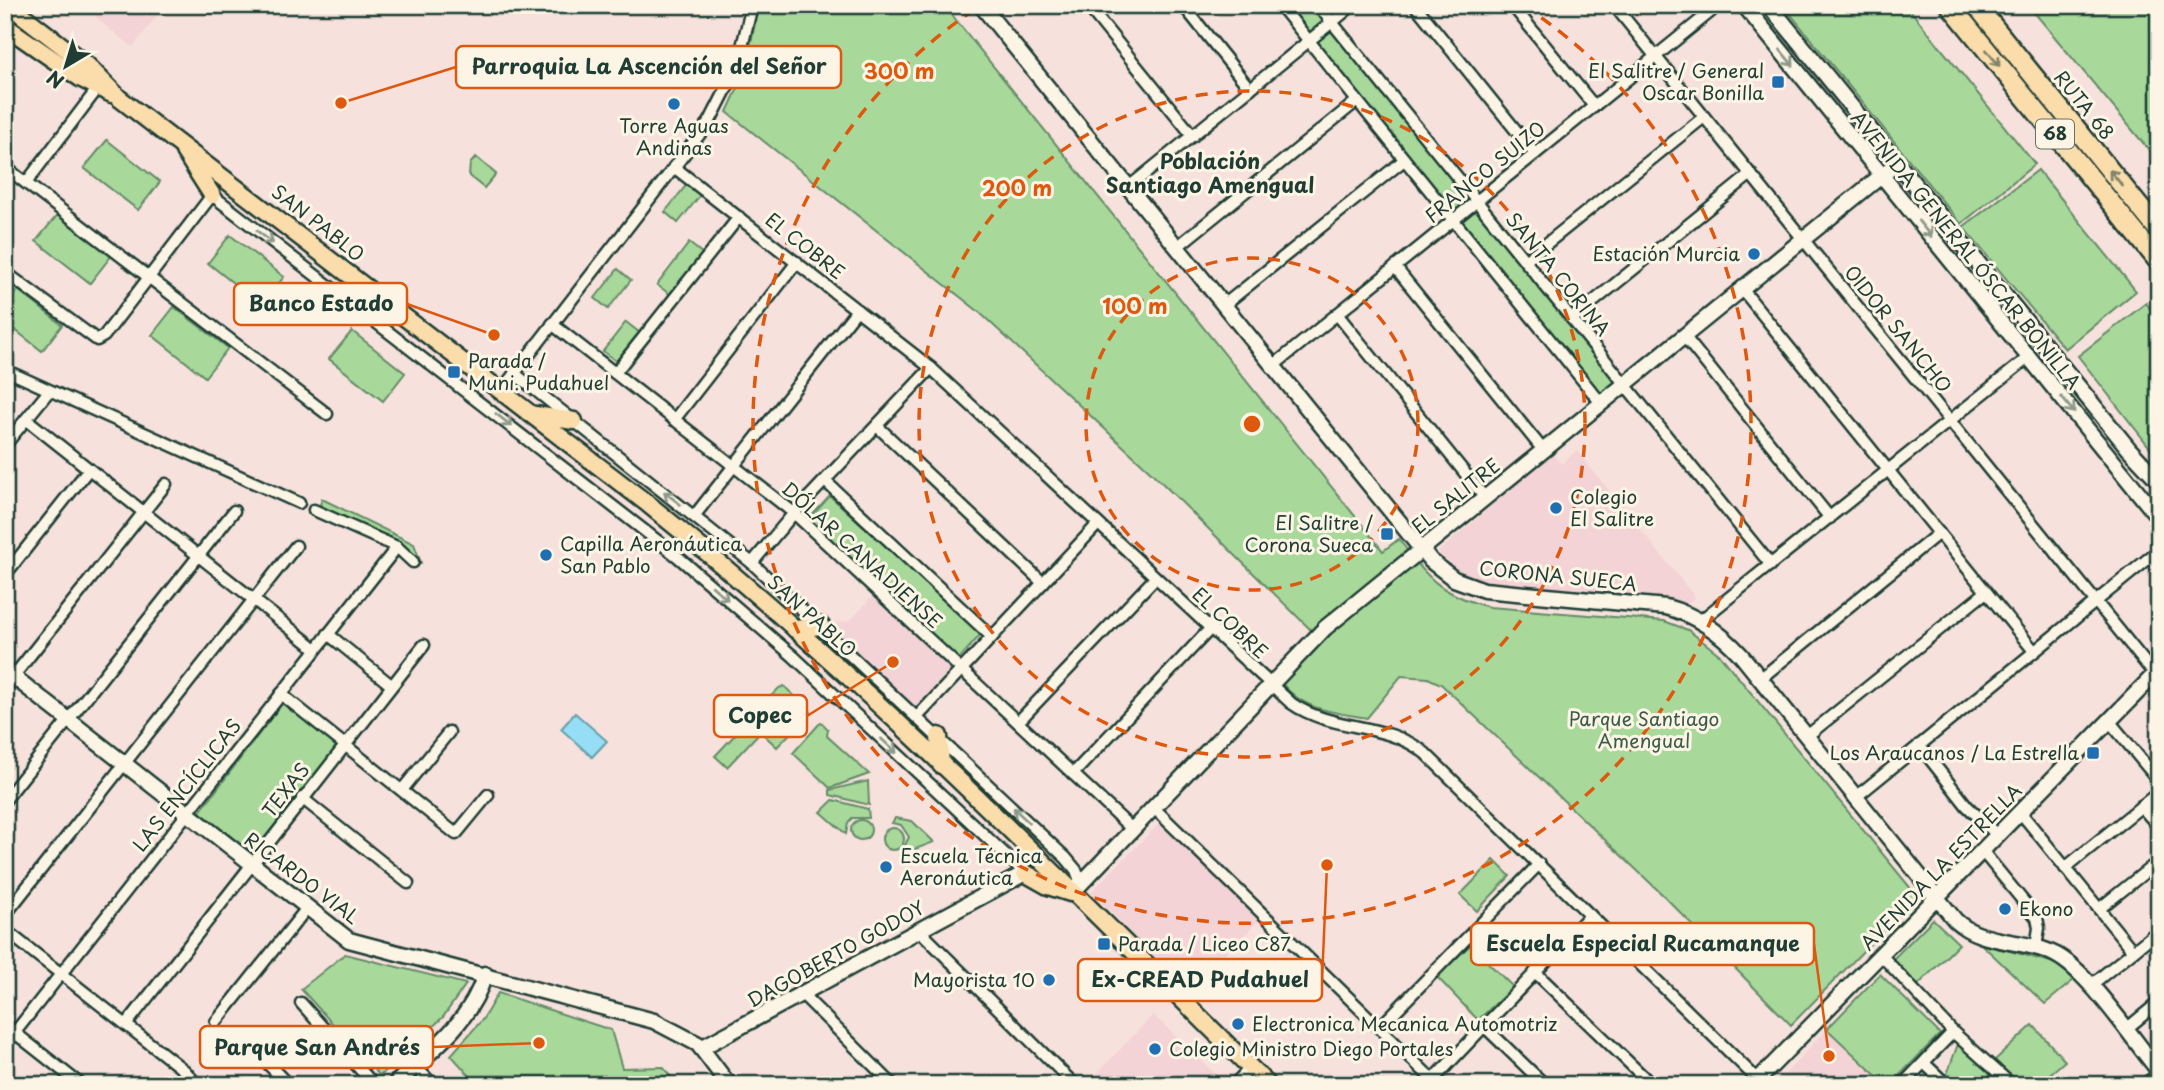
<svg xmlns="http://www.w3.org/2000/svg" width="2164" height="1090" font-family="'Playpen Sans',sans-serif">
<rect width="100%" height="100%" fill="#f7e1dc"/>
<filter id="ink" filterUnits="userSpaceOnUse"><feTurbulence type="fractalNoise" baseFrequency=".0143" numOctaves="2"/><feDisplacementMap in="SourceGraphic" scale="14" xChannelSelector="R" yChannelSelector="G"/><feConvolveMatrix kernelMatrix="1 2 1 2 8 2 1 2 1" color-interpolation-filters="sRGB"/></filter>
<g filter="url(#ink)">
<!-- built -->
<g fill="#f3d3d5">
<polygon points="92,5 165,5 133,47 97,19"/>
<polygon points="1577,451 1695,597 1683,607 1626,596 1469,580 1438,552 1552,453 1561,464"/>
<polygon points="874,595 954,666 914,708 826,624 850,621"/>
<polygon points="1162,821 1259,920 1187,990 1091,892"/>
<polygon points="1153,1015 1225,1083 1223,1085 1088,1083"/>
<polygon points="1827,1029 1886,1085 1776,1084"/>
</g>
<!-- green -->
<g fill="#a8d99b" stroke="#648b68" stroke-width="2">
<path d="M759 5H944L1383 551 1399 539C1428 579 1440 594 1489 607L1664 621 1688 630 1720 655 1917 896 1791 1025 1664 896 1441 684 1428 678 1401 676 1367 718C1333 712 1303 711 1281 682L1322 641 1152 473 978 311 727 112 744 75Z"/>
<polygon points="1287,5 1314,5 1618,384 1602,398"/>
<polygon points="1783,5 1906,5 2035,164 1961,224"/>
<polygon points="2028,5 2147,5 2159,20 2159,162"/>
<polygon points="107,140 160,182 138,210 84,168"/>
<polygon points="476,157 496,174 484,188 469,176 470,164"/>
<polygon points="2038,170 2136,291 2065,349 1963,227"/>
<polygon points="688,183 701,194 678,223 665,212"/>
<polygon points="59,213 112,255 90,283 36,241"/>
<polygon points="230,235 284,277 261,305 208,263"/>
<polygon points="689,243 703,254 671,295 657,285"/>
<polygon points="618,269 631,280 608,309 595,298"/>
<polygon points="18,290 62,325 42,351 5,322 5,306"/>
<polygon points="2146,303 2159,320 2159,459 2078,356"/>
<polygon points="174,307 228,348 205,377 152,335"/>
<polygon points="626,322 640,333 617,362 603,351"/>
<polygon points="352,331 405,373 383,401 329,359"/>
<polygon points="830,496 982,633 959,659 807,521"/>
<polygon points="322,499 414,544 421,563 412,566 398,547 319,508"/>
<polygon points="784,686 811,712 777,747 748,720 779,688"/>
<polygon points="284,701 338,746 253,856 199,813"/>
<polygon points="747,722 759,733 727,767 715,756"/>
<polygon points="821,722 828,729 827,736 869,774 830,788 793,753"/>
<polygon points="868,781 869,805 830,795 830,790"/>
<polygon points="833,800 868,809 869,818 852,818 848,823 846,834 821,812"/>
<polygon points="895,818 912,821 934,842 900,855 909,837 901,825 892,823"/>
<circle cx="861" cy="830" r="10"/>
<circle cx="893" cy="839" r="11"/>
<polygon points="1494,860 1510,876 1477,911 1460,895"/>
<polygon points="1933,919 1959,944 1917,986 1891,961"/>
<polygon points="1980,943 2054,963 2075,979 2045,1004"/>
<polygon points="1470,945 1513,987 1478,1020 1437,977"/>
<polygon points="345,954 466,984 443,1017 380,1076 301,989"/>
<polygon points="1880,974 1940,1034 1890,1085 1886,1085 1827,1029"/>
<polygon points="498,993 611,1030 622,1068 663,1067 677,1085 478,1085 451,1055 483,1019"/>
<polygon points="2033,1025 2065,1061 2037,1085 2020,1085 1995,1060"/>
<polygon points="1958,1044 2005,1085 1953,1085 1946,1077"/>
</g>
<!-- water -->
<polygon fill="#95def6" stroke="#669ea8" stroke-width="2" points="575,713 607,741 592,757 561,729"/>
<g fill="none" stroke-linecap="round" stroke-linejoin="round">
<defs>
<g id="street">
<polyline points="1087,5 1193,136"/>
<polyline points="1183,5 1250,89"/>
<polyline points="1280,5 1601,403"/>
<polyline points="1318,5 1771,565"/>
<polyline points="1415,5 1535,154"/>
<polyline points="1512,5 1594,106"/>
<polyline points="1614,5 2155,675"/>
<polyline points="5,167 327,414"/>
<path d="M674 167 931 368 1291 703C1332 732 1385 721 1425 753L1763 1085"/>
<polyline points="26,183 98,88"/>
<polyline points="1129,187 1353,5"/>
<polyline points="1177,247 1357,101"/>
<polyline points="1525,261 1704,117"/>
<polyline points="1395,267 1543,450"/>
<polyline points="5,272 97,340 104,336 212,195 677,556 793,656 1025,873"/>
<polyline points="1742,289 2034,651"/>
<polyline points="1224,305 1404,160"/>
<polyline points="1337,314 1485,498"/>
<polyline points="1572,319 1751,174"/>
<polyline points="552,324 794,513 1132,829"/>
<polyline points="1684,336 1830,518"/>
<polyline points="1273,366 1719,5"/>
<polyline points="5,370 299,503"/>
<polyline points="514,373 752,563 1066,858 1076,870 1081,884"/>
<polyline points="615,373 739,217"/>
<polyline points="501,391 710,121 737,68 752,5"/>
<polyline points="26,419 316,649"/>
<polyline points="674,420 797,262"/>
<polyline points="877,426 1043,583"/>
<polyline points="5,445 49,391"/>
<polyline points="825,481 992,637"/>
<polyline points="314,510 397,547 413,562"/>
<polyline points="695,515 857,310"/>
<polyline points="752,563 794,513 931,368"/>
<polyline points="5,575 89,469"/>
<polyline points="1700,621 2029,357"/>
<polyline points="328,634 391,685"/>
<polyline points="1760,679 1939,533"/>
<polyline points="5,687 166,484"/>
<polyline points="281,694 456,834 488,795"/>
<polyline points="918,716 1098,524"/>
<polyline points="1018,722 1155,578"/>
<polyline points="2110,722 2159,781"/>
<polyline points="1807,736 1986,592"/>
<polyline points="1919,745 1967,806 1998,836"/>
<polyline points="1073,774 1210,629"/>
<polyline points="402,790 449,732"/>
<polyline points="1856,797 2159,550"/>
<polyline points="302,798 408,883"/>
<polyline points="5,800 234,511"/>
<polyline points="2141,806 2159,827"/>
<polyline points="1153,807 1438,1085"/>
<polyline points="2021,813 2133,951"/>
<polyline points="1983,852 2037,918 2039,928 2036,947"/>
<polyline points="2065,868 2159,792"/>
<polyline points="2099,909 2159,861"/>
<polyline points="5,915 296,546"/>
<polyline points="5,930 185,1071 197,1085"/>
<polyline points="919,930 1075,1085"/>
<polyline points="1881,955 1953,1032 2012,1085"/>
<polyline points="1535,972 1652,1085"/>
<polyline points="2090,986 2159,930"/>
<polyline points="802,994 893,1085"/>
<polyline points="301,1003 374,1085"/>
<polyline points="216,1022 307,908"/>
<polyline points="5,1025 81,1085"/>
<polyline points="126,1025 424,645"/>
<polyline points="1484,1026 1545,1085"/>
<polyline points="1379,1028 1539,864"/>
<polyline points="2125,1030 2159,1002"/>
<polyline points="5,1045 397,547"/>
<polyline points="256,1051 288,1085"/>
<polyline points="1924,1063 1947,1085"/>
<polyline points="415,1066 433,1085"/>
<polyline points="1433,1080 1590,915"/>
<polyline points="1234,1085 1251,1067"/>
<polyline points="1902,1085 1953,1032"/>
<polyline points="2143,1085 2159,1074"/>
</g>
<g id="secondary">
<path d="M981 5 1431 561 1454 579 1484 590 1666 607C1696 615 1720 632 1741 655L1955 920C1982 946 2024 938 2056 955 2089 972 2133 1040 2159 1071"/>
<polyline points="1744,5 2159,518"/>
<polyline points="1769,5 2129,449 2159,481"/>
<polyline points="5,670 349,940 654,1021 698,1044 729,1085"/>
<polyline points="1072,893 1325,628 1897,163"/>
<polyline points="701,1048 1025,873"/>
<path d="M394 1085C430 1052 471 1022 485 974"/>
<polyline points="1753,1085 2159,670"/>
</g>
<g id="primary">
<path d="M9 5 87 65 119 98 648 504C868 681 1067 886 1268 1085"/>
<polyline points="5,26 80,78 112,94"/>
<polyline points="184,151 212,195"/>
<polyline points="535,415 574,421"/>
<polyline points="795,629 821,626"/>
<polyline points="939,736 941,765"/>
<polyline points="1025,873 1048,886 1070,893"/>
</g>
<g id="highway">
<polyline points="1950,5 2159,262"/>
<polyline points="1976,5 2159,231"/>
</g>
</defs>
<!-- street casing -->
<use href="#street" stroke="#1f3d34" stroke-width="15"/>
<!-- secondary casing -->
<use href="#secondary" stroke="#1f3d34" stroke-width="19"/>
<!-- primary casing -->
<use href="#primary" stroke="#1f3d34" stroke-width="21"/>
<!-- highway casing -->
<use href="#highway" stroke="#1f3d34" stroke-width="23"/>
<!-- street -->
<use href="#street" stroke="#fcf5e5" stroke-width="10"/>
<!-- secondary -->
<use href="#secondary" stroke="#fcf5e5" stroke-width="14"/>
<!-- primary -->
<use href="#primary" stroke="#fbddab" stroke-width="16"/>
<!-- highway -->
<use href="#highway" stroke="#fbddab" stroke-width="18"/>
</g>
<!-- one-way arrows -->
<defs><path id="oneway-shaft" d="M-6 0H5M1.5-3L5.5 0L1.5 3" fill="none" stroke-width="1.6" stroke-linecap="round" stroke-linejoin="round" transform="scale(1.75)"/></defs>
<g stroke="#8e998c">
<use href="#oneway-shaft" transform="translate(1787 58) rotate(51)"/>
<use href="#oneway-shaft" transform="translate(1925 229) rotate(51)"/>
<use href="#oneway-shaft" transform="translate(265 237) rotate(38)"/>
<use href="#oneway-shaft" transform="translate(2068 405) rotate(51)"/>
<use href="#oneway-shaft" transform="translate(504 420) rotate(38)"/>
<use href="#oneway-shaft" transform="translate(672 498) rotate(-142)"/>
<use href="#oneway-shaft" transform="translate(720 593) rotate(41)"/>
<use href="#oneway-shaft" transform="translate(889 746) rotate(43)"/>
<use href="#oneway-shaft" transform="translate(1021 815) rotate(-136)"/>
</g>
<g stroke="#82856a">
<use href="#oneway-shaft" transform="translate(1993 58) rotate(51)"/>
<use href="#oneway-shaft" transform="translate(2116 178) rotate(-129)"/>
</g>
</g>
<!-- distance rings -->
<g fill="none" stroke="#de580e" stroke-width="3.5" stroke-dasharray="12 9">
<circle cx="1252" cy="424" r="166"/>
<circle cx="1252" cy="424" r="333"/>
<path d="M1524 6A499 499 0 1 1 980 6"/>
</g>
<!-- markers -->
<g fill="#1f6fb2" stroke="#fcf5e5" stroke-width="2.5">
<rect x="1771" y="75" width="14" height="14" rx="3.5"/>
<circle cx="674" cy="104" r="7"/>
<circle cx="1754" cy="254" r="7"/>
<rect x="447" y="365" width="14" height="14" rx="3.5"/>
<circle cx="1556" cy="508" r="7"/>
<rect x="1380" y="527" width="14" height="14" rx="3.5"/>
<circle cx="546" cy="555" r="7"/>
<rect x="2086" y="746" width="14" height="14" rx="3.5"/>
<circle cx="886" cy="867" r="7"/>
<circle cx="2005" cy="909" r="7"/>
<rect x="1097" y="937" width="14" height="14" rx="3.5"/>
<circle cx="1049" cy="980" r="7"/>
<circle cx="1238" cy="1024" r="7"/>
<circle cx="1155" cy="1049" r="7"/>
</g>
<g text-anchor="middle" stroke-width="6" stroke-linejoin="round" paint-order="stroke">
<!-- shield labels -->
<rect fill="#fcf5e5" stroke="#617469" stroke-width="2" x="2036" y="119.5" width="38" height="29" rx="5"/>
<g font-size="18" font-weight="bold" fill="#1f3d34">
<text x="2055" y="140">68</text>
</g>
<!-- poi labels -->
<g font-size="19" fill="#1f3d34" stroke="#fcf5e5" text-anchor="start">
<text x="1764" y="78" text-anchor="end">El Salitre / General<tspan x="1764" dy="22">Oscar Bonilla</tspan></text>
<text x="674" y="133" text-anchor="middle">Torre Aguas<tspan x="674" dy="22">Andinas</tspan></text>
<text x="1740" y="261" text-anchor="end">Estación Murcia</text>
<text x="468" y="368">Parada /<tspan x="468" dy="22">Muni. Pudahuel</tspan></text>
<text x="1570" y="504">Colegio<tspan x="1570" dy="22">El Salitre</tspan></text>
<text x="1373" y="530" text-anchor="end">El Salitre /<tspan x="1373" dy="22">Corona Sueca</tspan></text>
<text x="560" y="551">Capilla Aeronáutica<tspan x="560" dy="22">San Pablo</tspan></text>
<text x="2079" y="760" text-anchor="end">Los Araucanos / La Estrella</text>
<text x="900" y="863">Escuela Técnica<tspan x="900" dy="22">Aeronáutica</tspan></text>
<text x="2019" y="916">Ekono</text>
<text x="1118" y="951">Parada / Liceo C87</text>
<text x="1035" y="987" text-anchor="end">Mayorista 10</text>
<text x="1252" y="1031">Electronica Mecanica Automotriz</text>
<text x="1169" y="1056">Colegio Ministro Diego Portales</text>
</g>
<!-- street labels -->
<g font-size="19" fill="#1f3d34" stroke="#fcf5e5">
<text transform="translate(2084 105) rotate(51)" y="7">RUTA 68</text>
<text transform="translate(1485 172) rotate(-39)" y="7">FRANCO SUIZO</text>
<text transform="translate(318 223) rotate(38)" y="7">SAN PABLO</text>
<text transform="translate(805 246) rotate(38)" y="7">EL COBRE</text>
<text transform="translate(1966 250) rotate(51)" y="7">AVENIDA GENERAL ÓSCAR BONILLA</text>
<text transform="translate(1558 274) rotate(51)" y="7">SANTA CORINA</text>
<text transform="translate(1898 329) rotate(51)" y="7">OIDOR SANCHO</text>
<text transform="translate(1456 496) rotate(-39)" y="7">EL SALITRE</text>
<text transform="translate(862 555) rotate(42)" y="7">DÓLAR CANADIENSE</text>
<text transform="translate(1558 576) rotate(6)" y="7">CORONA SUECA</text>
<text transform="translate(812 616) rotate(42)" y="7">SAN PABLO</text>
<text transform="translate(1230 623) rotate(43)" y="7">EL COBRE</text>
<text transform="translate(187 785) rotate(-52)" y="7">LAS ENCÍCLICAS</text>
<text transform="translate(286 790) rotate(-52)" y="7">TEXAS</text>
<text transform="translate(1941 867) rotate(-46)" y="7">AVENIDA LA ESTRELLA</text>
<text transform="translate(302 878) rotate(37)" y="7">RICARDO VIAL</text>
<text transform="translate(836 954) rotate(-29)" y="7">DAGOBERTO GODOY</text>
</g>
<!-- park labels -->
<g font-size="19" fill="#3a5c49" stroke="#fcf5e5">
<text x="1644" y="726">Parque Santiago<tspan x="1644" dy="22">Amengual</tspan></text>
</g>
<!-- neighbourhood labels -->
<g font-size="21" font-weight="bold" fill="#1f3d34" stroke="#fcf5e5">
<text x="1210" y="169">Población<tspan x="1210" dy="24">Santiago Amengual</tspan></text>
</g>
</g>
<circle cx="1252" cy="424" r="10" fill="#de580e" stroke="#fcf5e5" stroke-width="3.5"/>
<g font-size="21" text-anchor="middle" font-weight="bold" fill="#de580e" stroke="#fcf5e5" stroke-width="6" stroke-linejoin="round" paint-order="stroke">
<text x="899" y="79">300 m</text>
<text x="1017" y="196">200 m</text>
<text x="1135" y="314">100 m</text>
</g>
<!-- callouts -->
<path fill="none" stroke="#de580e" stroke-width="2.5" d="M341 103L456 67M494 335L407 304M893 662L807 716M1829 1056L1814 944M1327 865L1322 980M539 1043L433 1047"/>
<g fill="#de580e" stroke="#fcf5e5" stroke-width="2.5">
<circle cx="341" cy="103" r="7"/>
<circle cx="494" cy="335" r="7"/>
<circle cx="893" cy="662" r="7"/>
<circle cx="1829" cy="1056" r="7"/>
<circle cx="1327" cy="865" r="7"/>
<circle cx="539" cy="1043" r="7"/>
</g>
<g fill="#fcf5e5" stroke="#de580e" stroke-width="2.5">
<rect x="456" y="46" width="385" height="42" rx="7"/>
<rect x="234" y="283" width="173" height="42" rx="7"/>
<rect x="714" y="695" width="93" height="42" rx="7"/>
<rect x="1471" y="923" width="343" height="42" rx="7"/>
<rect x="1078" y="959" width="244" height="42" rx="7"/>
<rect x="200" y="1026" width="233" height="42" rx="7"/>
</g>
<g font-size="21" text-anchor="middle" font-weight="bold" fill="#1f3d34">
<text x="649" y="74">Parroquia La Ascención del Señor</text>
<text x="321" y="311">Banco Estado</text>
<text x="760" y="723">Copec</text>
<text x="1643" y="951">Escuela Especial Rucamanque</text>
<text x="1200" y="987">Ex-CREAD Pudahuel</text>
<text x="317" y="1055">Parque San Andrés</text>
</g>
<!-- margin -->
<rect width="2164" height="1090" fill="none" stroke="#fcf5e5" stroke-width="28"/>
<rect x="14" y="14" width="2136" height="1062" fill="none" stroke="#1f3d34" stroke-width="2.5" filter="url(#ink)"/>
<!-- north arrow -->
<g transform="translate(66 66) rotate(218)" stroke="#fcf5e5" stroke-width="5" paint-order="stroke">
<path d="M0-5L12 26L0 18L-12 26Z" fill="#1f3d34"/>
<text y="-10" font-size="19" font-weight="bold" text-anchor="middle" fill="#1f3d34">N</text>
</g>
</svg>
